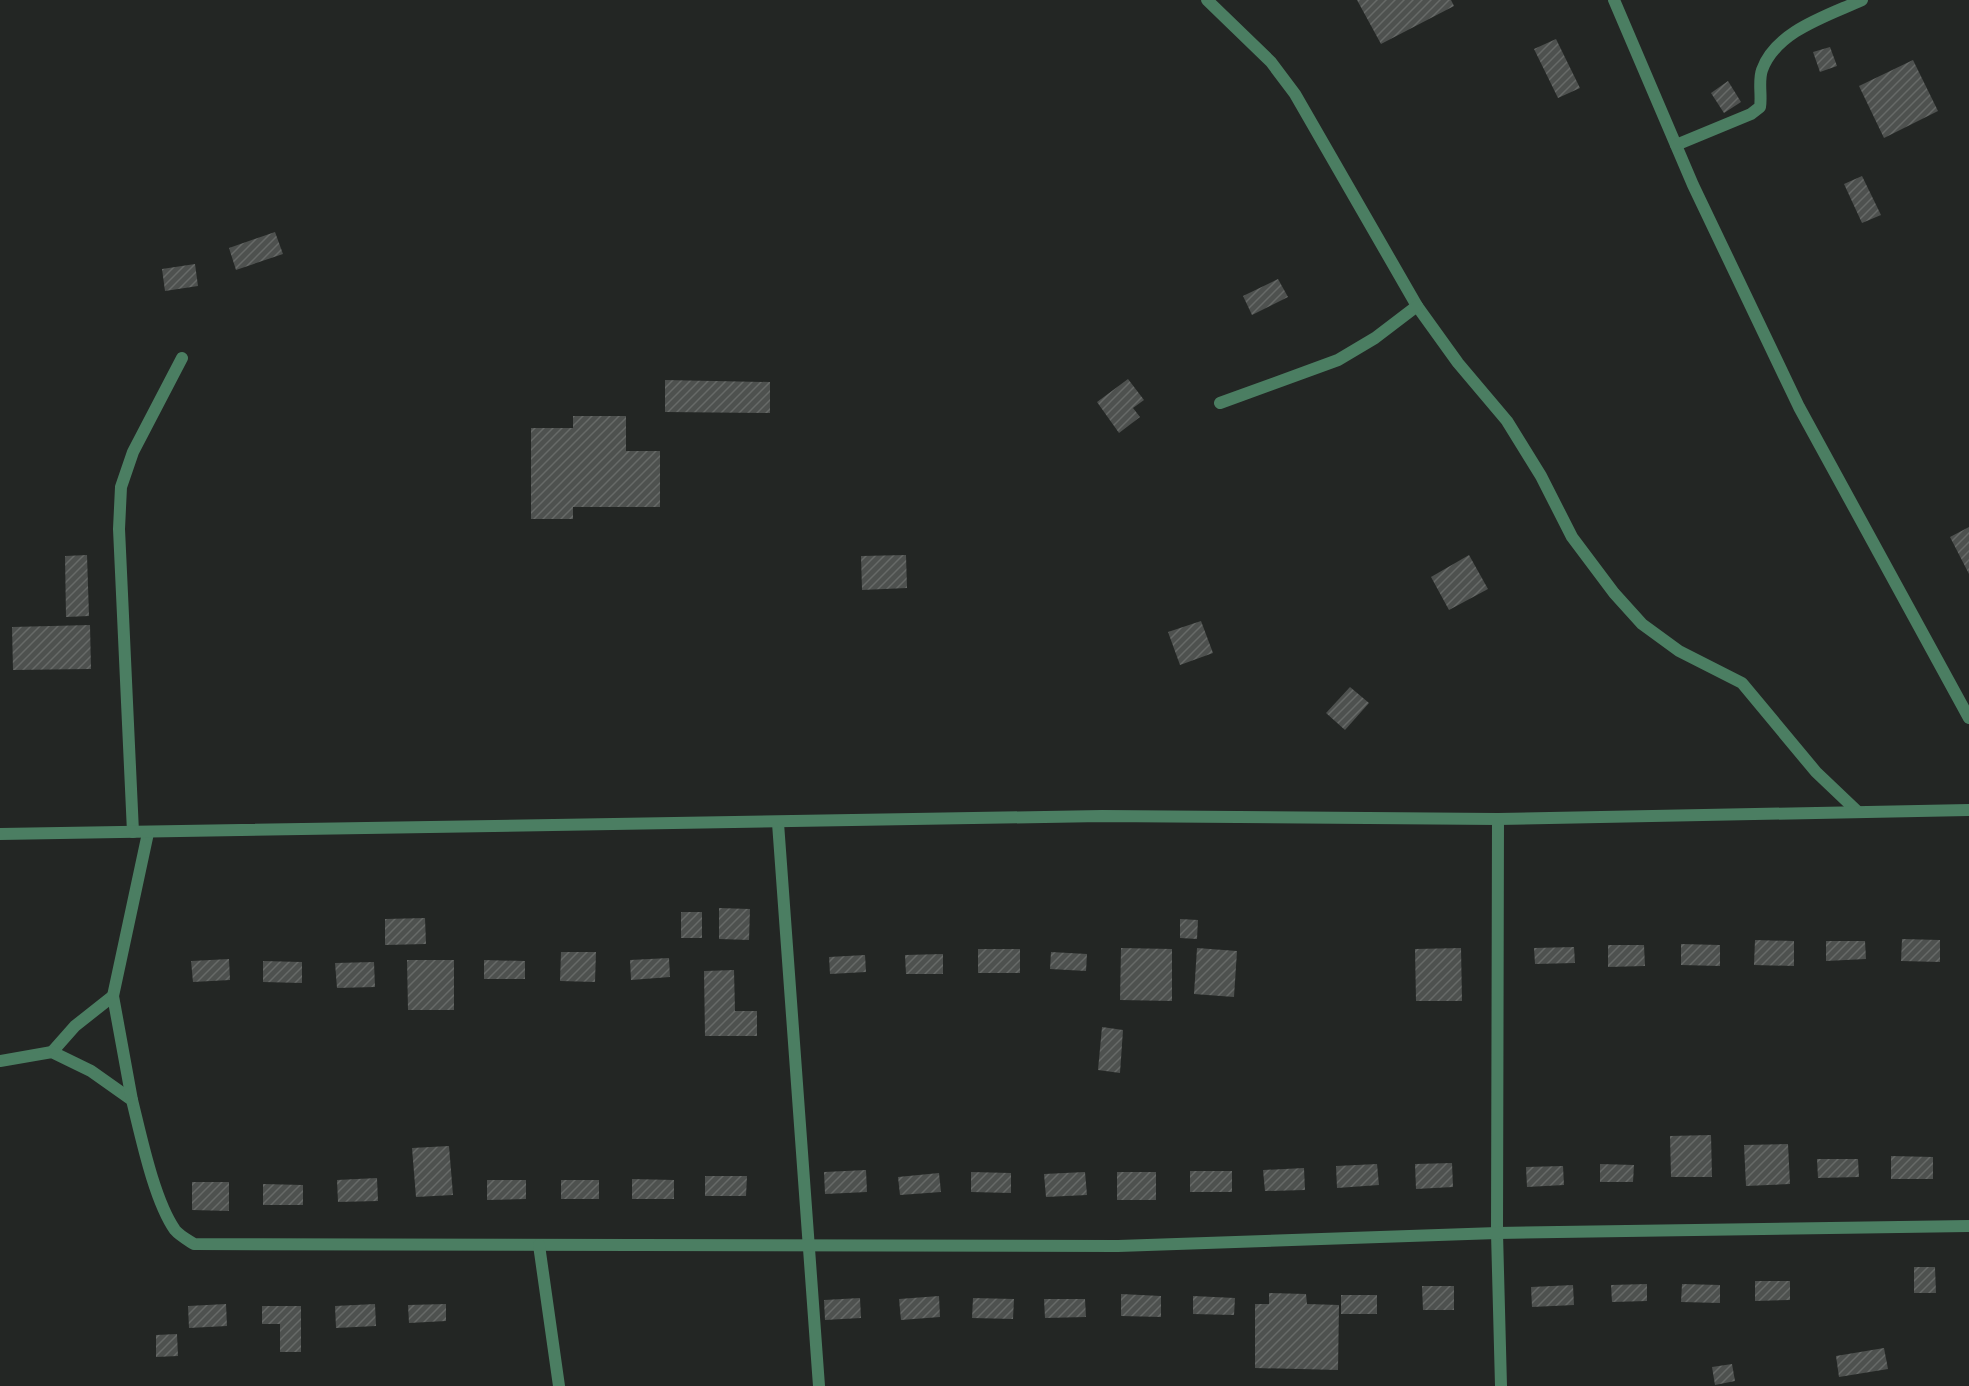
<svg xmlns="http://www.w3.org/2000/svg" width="1969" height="1386" font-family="'Archivo Narrow',sans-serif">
<defs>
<pattern id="building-hatch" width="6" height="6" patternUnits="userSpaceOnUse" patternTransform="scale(1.5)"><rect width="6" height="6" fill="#4e514f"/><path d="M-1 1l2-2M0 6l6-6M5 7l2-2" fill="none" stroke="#676a68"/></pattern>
</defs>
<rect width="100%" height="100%" fill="#232624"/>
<!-- building -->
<g fill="url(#building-hatch)">
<polygon points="1357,0 1451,0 1454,6 1381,44"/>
<polygon points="1556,39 1580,88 1558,98 1534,49"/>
<polygon points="1830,47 1837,66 1820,72 1813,52"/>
<polygon points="1913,60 1938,111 1884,138 1859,86"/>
<polygon points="1728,81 1741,102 1724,113 1711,93"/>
<polygon points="1862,176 1881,215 1862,223 1844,184"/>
<polygon points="275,232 283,254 236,270 229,248"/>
<polygon points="195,264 198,286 165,291 162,269"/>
<polygon points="1278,279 1288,297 1252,315 1243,296"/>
<polygon points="1128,379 1144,400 1133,408 1140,417 1119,433 1097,402"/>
<polygon points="665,380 770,382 770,413 665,412"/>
<polygon points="573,416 626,416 626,451 660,451 660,507 573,507 573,519 531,519 531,428 573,428"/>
<polygon points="1969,527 1969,574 1950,537"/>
<polygon points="87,555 89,616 66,617 65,556"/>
<polygon points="906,555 907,588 862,590 861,556"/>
<polygon points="1469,555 1488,589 1449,610 1431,577"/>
<polygon points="1201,621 1213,653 1180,665 1168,632"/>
<polygon points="90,625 91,669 13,670 12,627"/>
<polygon points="1350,687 1369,703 1345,730 1326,713"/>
<polygon points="719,908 750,909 749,940 719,939"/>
<rect x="681" y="912" width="21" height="26"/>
<polygon points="425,918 426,944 385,945 385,919"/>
<polygon points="1180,919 1198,920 1197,939 1180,938"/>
<polygon points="1902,939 1940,940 1940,962 1901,961"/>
<polygon points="1755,940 1794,941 1794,966 1754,965"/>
<polygon points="1826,941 1865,941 1866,959 1826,961"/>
<polygon points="1681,944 1720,945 1720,966 1681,965"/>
<polygon points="1608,945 1644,945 1645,966 1608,967"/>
<polygon points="1574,947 1575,963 1535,964 1534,948"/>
<polygon points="1121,948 1172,949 1172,1001 1120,1000"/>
<polygon points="1197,948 1237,951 1234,997 1194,994"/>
<polygon points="1461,948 1462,1001 1416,1001 1415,949"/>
<rect x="978" y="949" width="42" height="24"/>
<polygon points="561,952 596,952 595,982 560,981"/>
<polygon points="1051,952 1087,954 1086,971 1050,969"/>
<polygon points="943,954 943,974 906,974 905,955"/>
<polygon points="865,955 866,972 830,974 829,957"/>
<polygon points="669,958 670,977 631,980 630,960"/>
<polygon points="229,959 230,980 193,982 191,961"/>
<polygon points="407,960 454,960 454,1010 408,1010"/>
<polygon points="484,960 525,961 525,979 484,979"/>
<polygon points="263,961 302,962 302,983 263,982"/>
<polygon points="374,962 375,987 337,988 335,963"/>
<polygon points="734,970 735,1011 757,1011 757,1036 705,1036 704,971"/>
<polygon points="1102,1027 1123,1030 1120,1073 1098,1070"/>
<polygon points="1711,1135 1712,1177 1671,1177 1670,1136"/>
<polygon points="1788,1144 1790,1184 1746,1186 1744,1145"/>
<polygon points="449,1146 453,1195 416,1197 412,1148"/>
<polygon points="1891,1156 1933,1157 1933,1179 1891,1179"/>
<polygon points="1817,1159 1858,1159 1859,1177 1818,1178"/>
<polygon points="1452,1163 1453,1187 1416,1189 1415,1164"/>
<polygon points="1377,1164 1379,1185 1337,1188 1336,1166"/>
<polygon points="1600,1164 1634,1165 1633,1182 1600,1182"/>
<polygon points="1563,1166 1564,1185 1527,1187 1526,1167"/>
<polygon points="1304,1168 1305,1190 1265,1191 1263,1170"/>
<polygon points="866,1170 867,1192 825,1194 824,1172"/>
<rect x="1190" y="1171" width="42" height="21"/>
<polygon points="971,1172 1011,1173 1011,1193 971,1192"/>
<polygon points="1085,1172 1087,1195 1046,1197 1044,1174"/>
<rect x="1117" y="1172" width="39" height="28"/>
<polygon points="939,1173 941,1192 900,1195 898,1177"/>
<polygon points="705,1176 747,1176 746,1196 705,1196"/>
<polygon points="377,1178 378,1201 338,1202 337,1180"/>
<polygon points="632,1179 674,1180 674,1199 632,1199"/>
<polygon points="487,1180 526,1180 526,1199 487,1200"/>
<rect x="561" y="1180" width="38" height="19"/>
<polygon points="192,1182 229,1182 229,1211 192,1210"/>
<polygon points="263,1184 303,1185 303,1205 263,1205"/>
<polygon points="1914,1267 1935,1267 1936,1293 1914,1293"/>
<polygon points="1755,1281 1790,1281 1790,1300 1755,1301"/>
<polygon points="1647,1284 1647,1301 1612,1302 1611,1285"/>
<polygon points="1682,1284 1720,1285 1720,1303 1681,1302"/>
<polygon points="1573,1285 1574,1305 1532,1307 1531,1287"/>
<polygon points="1422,1286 1454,1286 1454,1310 1423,1310"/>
<polygon points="1269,1293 1306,1294 1307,1304 1339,1305 1338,1370 1255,1368 1255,1304 1269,1304"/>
<polygon points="1121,1294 1161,1296 1161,1317 1121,1316"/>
<rect x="1341" y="1295" width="36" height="19"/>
<polygon points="939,1296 940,1317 901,1320 899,1299"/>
<polygon points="1193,1296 1235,1298 1234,1315 1193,1314"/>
<polygon points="860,1298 861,1318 825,1320 824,1300"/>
<polygon points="973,1298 1014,1299 1013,1319 972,1318"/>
<polygon points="1044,1299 1085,1299 1086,1317 1045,1318"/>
<polygon points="226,1304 227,1326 189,1328 188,1306"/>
<polygon points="375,1304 376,1326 336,1328 335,1306"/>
<polygon points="446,1304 446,1321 409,1323 408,1305"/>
<polygon points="262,1306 301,1306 301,1352 280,1352 280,1324 262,1324"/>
<polygon points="177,1334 178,1356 156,1357 156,1335"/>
<polygon points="1884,1348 1888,1369 1839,1377 1836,1356"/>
<polygon points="1732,1364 1735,1381 1715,1385 1712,1367"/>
</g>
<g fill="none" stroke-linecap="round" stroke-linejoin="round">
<!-- minor -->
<g stroke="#4b7e62" stroke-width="12">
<polyline points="1207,0 1271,62 1295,94 1417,306 1458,363 1507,421 1541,476 1572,537 1614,593 1642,624 1679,651 1742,683 1816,772 1857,811"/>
<polyline points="1614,0 1693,185 1799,407 1969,718"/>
<path d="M1676 145 1751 114 1760 107C1762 96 1758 81 1762 70 1776 31 1827 16 1862 0"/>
<polyline points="1220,403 1338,360 1375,338 1417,306"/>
<polyline points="1498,819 1497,1233 1501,1386"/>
<polyline points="778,823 819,1386"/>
<polyline points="133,832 119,529 121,487 133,452 182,358"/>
<polyline points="52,1052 75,1026 113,996"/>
<path d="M0 1061 52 1052 91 1071 132 1100C141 1136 154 1200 175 1230 180 1236 188 1240 194 1244L1118 1246 1497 1233 1969 1226"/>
<polyline points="132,1100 113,996 148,833"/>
<polyline points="539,1245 559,1386"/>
</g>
<!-- tertiary -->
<polyline stroke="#4b7e62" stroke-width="12" points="0,834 1102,816 1498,819 1969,810"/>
</g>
</svg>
